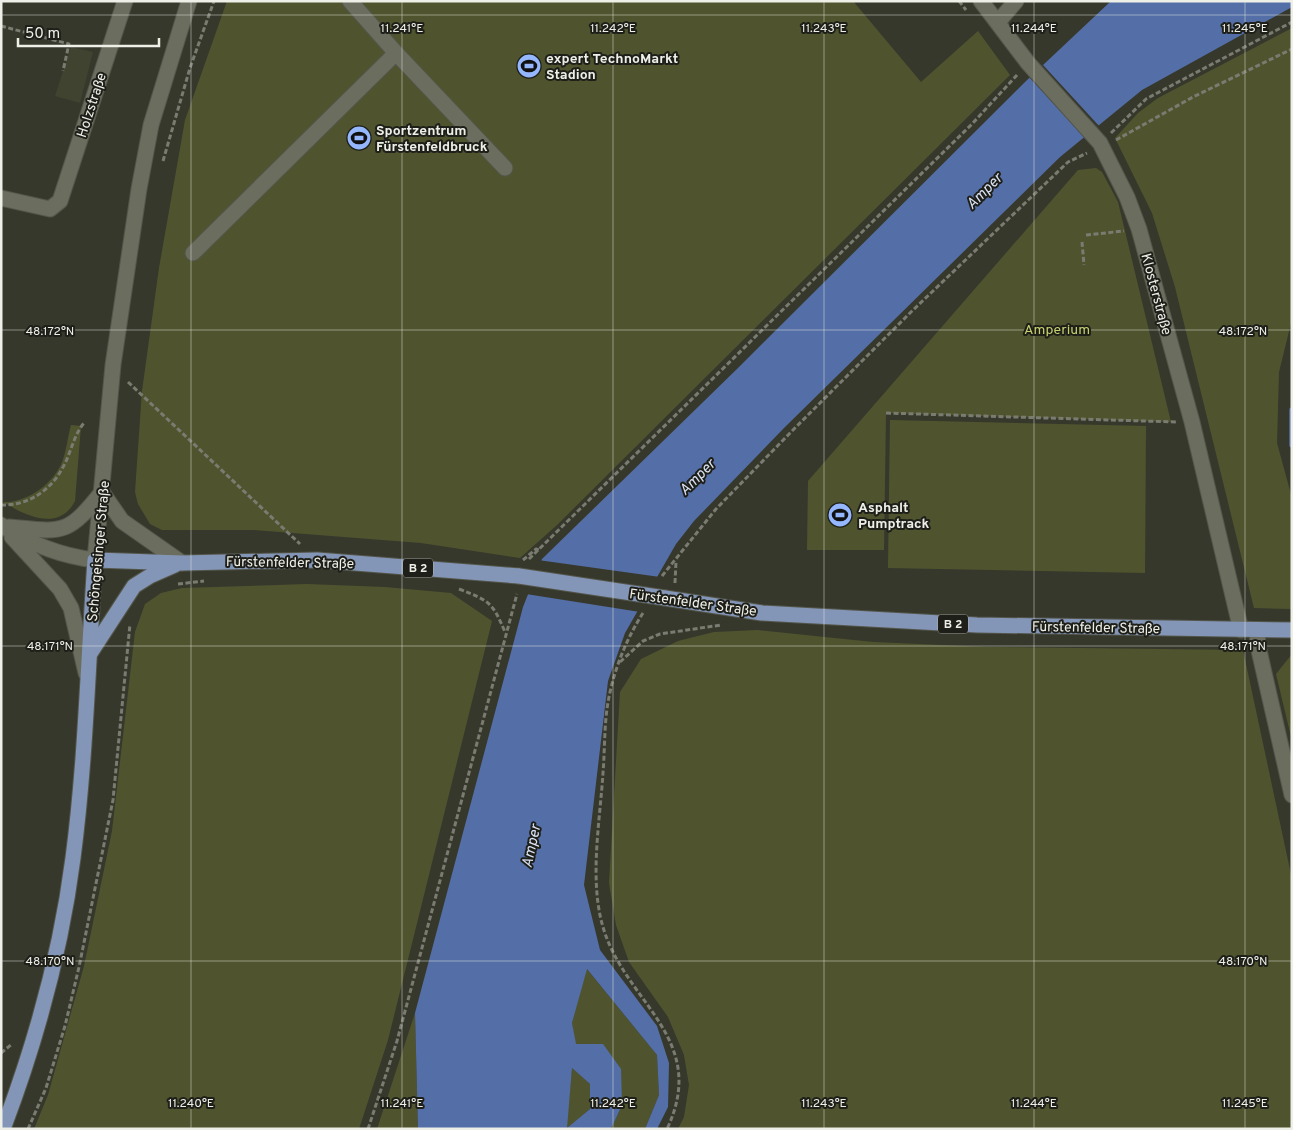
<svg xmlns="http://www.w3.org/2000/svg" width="1293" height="1130" font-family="Overpass,sans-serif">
<rect width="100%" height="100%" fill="#37382c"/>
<!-- built -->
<polygon fill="#40432f" points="71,47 93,52 80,103 55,96"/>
<!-- green -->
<g fill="#50542e">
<polygon points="227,1 853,1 921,82 978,31 1010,75 557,525 520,558 421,543 253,530 162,530 150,524 138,504 135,492 142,391 159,268 185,120"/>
<polygon points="1292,28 1292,319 1279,372 1277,443 1292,498 1292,609 1254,608 1175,287 1152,213 1115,138 1138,113 1158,98"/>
<polygon points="1096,168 1102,172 1118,202 1171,422 886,413 884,550 807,550 808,481 1078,170"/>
<polygon points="890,420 1146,426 1145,573 888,568"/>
<path d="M71 425 81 426 75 501C59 532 26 516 3 502 24 503 47 488 58 470 66 458 67 439 71 425Z"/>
<polygon points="307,584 385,587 451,593 492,621 388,1040 359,1129 34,1129 48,1095 84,966 112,831 135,632 145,604 161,593 182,588"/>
<polygon points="758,630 873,642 988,647 1243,650 1292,879 1292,1129 678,1129 684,1117 689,1085 684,1055 668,1017 629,962 616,925 609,883 620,692 641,659 678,641 714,632"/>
<polygon points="1292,654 1292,741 1276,674"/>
<polygon points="586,968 657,1055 659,1095 645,1129 611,1129 622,1105 575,1044 572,1023"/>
<polygon points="415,1013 418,1129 377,1129"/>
<polygon points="572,1068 590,1084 590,1109 566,1129"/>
</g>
<!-- water -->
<path fill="#546fa7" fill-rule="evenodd" d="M1111 1H1292V7L1142 90 1060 157 784 428 694 521 676 544 625 633 608 681 584 885 600 950 657 1026 669 1063 668 1107 657 1129H645L659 1095 657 1055 587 969 572 1023 576 1044H603L621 1069 622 1105 611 1129H418L415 1013 523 607 542 559 738 368 1025 82ZM572 1068 590 1084V1109L567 1128Z"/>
<!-- pier -->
<g fill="#37382c">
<polygon points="1043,65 1100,127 1086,139 1029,77"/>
<polygon points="538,560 660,577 640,612 526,594"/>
</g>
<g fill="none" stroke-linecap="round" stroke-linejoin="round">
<!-- stream -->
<polyline stroke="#546fa7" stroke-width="5.5" points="1292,410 1292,445"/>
<defs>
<g id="minor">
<polyline points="981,1 1028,63 1100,143 1127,197 1139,229 1192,422 1241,630"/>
<polyline points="998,22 1016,1"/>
<polyline points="396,53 505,168"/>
<polyline points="1,198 50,209 60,201 125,1"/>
<polyline points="193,253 396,53 350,1"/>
<polyline points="102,492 122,521 182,563"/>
<path d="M1 525C30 544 61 556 95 560L113 365 139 189 151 125 189 1"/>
<path d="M9 527C63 532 67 536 102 492"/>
<polyline points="12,537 60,589 71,608 86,673"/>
<polyline points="1257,630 1258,646 1292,795"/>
</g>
<g id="major">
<polyline points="665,598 762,613 977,625 1292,630"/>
<polyline points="91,652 134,586 150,576 175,565"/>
<path d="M3 1129C36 1042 61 951 73 858 86 759 88 660 95 560L182 563 317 560 519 576"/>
</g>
</defs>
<!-- minor casing -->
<use href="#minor" stroke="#54564b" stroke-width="17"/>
<!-- major casing -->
<use href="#major" stroke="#54564b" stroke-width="17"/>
<!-- path -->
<g stroke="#7a7b71" stroke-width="3" stroke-dasharray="5 2.5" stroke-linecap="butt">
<polyline points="959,1 966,10"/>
<polyline points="1,26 69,44 63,71"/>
<polyline points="1111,133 1146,99 1292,22"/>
<polyline points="1116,140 1193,97 1292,49"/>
<polyline points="163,161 190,68 214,1"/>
<polyline points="1086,235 1124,231"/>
<polyline points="1082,242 1084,265"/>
<polyline points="128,382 300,544"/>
<polyline points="886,413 1176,422"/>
<path d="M1 505C27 506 50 491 62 469 71 454 73 436 84 423"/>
<polyline points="529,559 972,124 1017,75"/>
<polyline points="523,560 536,549 539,550"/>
<polyline points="662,576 716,509 792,431 911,312 1068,162 1087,153"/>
<polyline points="675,583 676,562"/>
<polyline points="178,584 204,581"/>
<path d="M459 589C489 601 492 601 505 632"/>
<path d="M643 613C627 638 615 667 609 697 604 721 605 748 603 773 600 821 589 880 603 927 625 1003 710 1038 667 1129"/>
<polyline points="620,662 643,641 660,634 721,625"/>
<polyline points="1,1053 12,1044"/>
<polyline points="28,1129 46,1088 65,1026 79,967 113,800 130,624"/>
<polyline points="368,1129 397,1041 517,594"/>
</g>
<!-- minor -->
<use href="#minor" stroke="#6b6d5f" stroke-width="15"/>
<!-- major -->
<use href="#major" stroke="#8496b7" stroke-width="15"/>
<defs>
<polyline id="major-bridge" points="519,576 665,598"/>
</defs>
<!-- major-bridge casing -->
<use href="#major-bridge" stroke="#54564b" stroke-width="17" stroke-linecap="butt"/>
<!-- major-bridge -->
<use href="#major-bridge" stroke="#8496b7" stroke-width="15"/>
</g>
<!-- ticks -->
<path fill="none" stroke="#eeefe7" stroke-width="1" stroke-opacity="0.45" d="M191 1V1129M402 1V1129M613 1V1129M824 1V1129M1034 1V1129M1245 1V1129M1 15H1292M1 330H1292M1 646H1292M1 961H1292"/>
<!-- icons -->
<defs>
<symbol id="stadium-disc" viewBox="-11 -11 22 22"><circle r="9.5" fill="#94b7fd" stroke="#1e1f19"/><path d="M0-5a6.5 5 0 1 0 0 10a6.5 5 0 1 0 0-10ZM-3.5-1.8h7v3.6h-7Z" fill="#111"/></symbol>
</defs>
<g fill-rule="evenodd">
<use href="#stadium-disc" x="515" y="52" width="28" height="28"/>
<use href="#stadium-disc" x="345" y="124" width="28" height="28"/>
<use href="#stadium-disc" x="826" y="501" width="28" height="28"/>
</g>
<g text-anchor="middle" stroke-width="4" stroke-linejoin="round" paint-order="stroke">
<!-- shield labels -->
<g fill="#1e1f19" stroke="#b0b1a9" stroke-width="1">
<rect x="403" y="558.5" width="30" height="19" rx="4"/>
<rect x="938" y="614.5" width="30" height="19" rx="4"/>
</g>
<g font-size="12" font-weight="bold" fill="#eeefe7">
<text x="418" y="572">B 2</text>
<text x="953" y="628">B 2</text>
</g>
<!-- poi labels -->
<g font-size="14" font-weight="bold" fill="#eeefe7" stroke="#1e1f19" text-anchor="start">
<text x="546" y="63">expert TechnoMarkt<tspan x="546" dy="16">Stadion</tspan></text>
<text x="376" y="135">Sportzentrum<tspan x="376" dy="16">Fürstenfeldbruck</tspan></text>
<text x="858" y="512">Asphalt<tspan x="858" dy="16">Pumptrack</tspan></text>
</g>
<!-- street labels -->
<g font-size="14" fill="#eeefe7" stroke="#1e1f19">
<text transform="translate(91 105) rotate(-72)" y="5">Holzstraße</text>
<text transform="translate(1157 294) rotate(75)" y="5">Klosterstraße</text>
<text transform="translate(98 551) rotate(-85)" y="5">Schöngeisinger Straße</text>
<text transform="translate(290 562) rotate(1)" y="5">Fürstenfelder Straße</text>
<text transform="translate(693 602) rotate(8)" y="5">Fürstenfelder Straße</text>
<text transform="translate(1096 627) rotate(1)" y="5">Fürstenfelder Straße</text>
</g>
<!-- park labels -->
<g font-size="14" fill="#c6d06e" stroke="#1e1f19">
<text x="1057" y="334">Amperium</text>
</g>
<!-- water labels -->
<g font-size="15" font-style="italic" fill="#dae3f4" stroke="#1e1f19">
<text transform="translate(984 191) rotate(-45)" y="5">Amper</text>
<text transform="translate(697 477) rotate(-45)" y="5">Amper</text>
<text transform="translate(531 846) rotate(-78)" y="5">Amper</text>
</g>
</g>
<g font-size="12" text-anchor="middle" fill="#eeefe7" stroke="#1e1f19" stroke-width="4" stroke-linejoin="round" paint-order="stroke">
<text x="402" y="32">11.241°E</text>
<text x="613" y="32">11.242°E</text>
<text x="824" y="32">11.243°E</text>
<text x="1034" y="32">11.244°E</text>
<text x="1245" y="32">11.245°E</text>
<text x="50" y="335">48.172°N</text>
<text x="1243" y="335">48.172°N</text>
<text x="50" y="650">48.171°N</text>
<text x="1243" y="650">48.171°N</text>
<text x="50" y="965">48.170°N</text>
<text x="1243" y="965">48.170°N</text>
<text x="191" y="1107">11.240°E</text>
<text x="402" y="1107">11.241°E</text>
<text x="613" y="1107">11.242°E</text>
<text x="824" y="1107">11.243°E</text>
<text x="1034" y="1107">11.244°E</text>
<text x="1245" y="1107">11.245°E</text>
</g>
<!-- border -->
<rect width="1293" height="1130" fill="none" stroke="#eeefe7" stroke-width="5"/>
<!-- scale -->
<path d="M18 38v8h141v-8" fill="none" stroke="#eeefe7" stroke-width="2.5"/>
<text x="25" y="38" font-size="15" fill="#eeefe7" stroke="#1e1f19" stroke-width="4" paint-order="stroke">50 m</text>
</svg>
